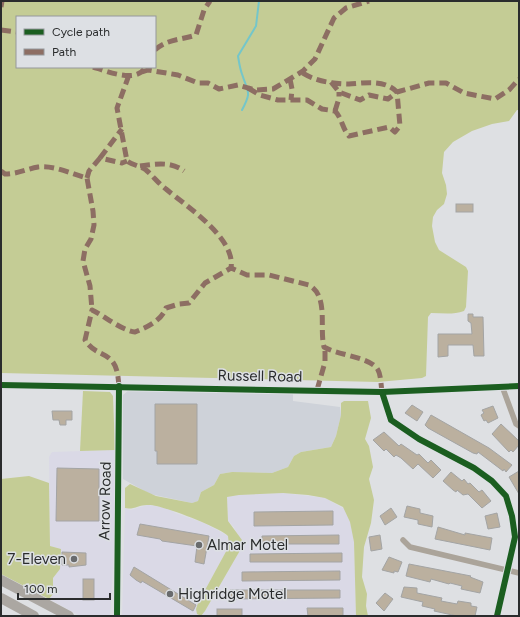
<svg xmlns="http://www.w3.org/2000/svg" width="520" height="617" font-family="Figtree,sans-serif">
<rect width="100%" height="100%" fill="#dee0e3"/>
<!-- commercial -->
<g fill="#dad9e6">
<polygon points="115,450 114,551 110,616 80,616 49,599 53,594 53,578 60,569 61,549 50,546 49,457 52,452"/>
<polygon points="283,493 325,498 346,510 350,522 354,542 356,616 122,616 125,508 131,510 148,505 168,508 175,513 204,523 228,536 229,546 198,603 205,611 242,547 234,527 228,521 227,497 239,495"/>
</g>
<!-- built -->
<polygon fill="#ced2d9" points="129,390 293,394 293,401 340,407 341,415 336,436 331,447 301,452 294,456 288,467 272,473 232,472 220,474 214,485 201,492 198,501 192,503 150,494 123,479 123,395"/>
<!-- forest -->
<g fill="#c4cc95" fill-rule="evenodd">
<path d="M1 1H519V110H517L509 121 492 124 472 131 453 142 444 152 442 173 446 185 447 194 444 204 437 210 433 217 432 226 435 242 439 250 466 267 468 271 466 307 464 311C453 315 442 313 431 313L428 317 426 376 422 378 378 382 1 373ZM17 17H155V67H17Z"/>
<polygon points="83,391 110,392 113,396 115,450 80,451"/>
<path d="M344 401H368L371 418 365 439 369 446 373 467 369 479 374 500 371 523 364 547 362 577 367 594 366 606 368 616H356L354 542 350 522 343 507 325 498 308 495 283 493 239 495 227 497 228 521 242 540V547L205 611 201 616 197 614 196 609 198 603 229 546 228 536C219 527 162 505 149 505 140 504 134 510 125 508V488L130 484 156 496 192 503 198 501 201 492 214 485 220 474 232 472 272 473 288 467 294 456 301 452 331 447 336 436 341 415V403Z"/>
<polygon points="29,476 49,483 50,546 61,549 60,569 53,578 53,594 49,599 1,574 1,479"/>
</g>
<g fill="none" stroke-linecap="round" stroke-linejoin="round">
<!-- stream -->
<path stroke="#74c6ca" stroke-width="2" d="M242 110C252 91 248 93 242 74 240 69 239 62 238 56L256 26 259 1"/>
</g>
<!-- building -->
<g fill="#bbb09f" stroke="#a3a4a4">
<rect x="456" y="204" width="17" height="8"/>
<polygon points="468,314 473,314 473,317 483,317 484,356 474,356 473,345 448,345 448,356 438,357 438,334 472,334 471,323 468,321"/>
<polygon points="155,404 197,404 197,464 157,464 157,451 155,451"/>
<polygon points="412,405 423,412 417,421 405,413"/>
<polygon points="493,406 498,418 488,423 486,420 484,421 481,415 484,413 482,410"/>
<polygon points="52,411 72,411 72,420 66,420 66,425 60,425 59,420 53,420"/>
<polygon points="431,415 489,448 512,465 506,472 504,469 503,471 478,452 477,454 473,453 428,428 425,425"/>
<polygon points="501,424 519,441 519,445 513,452 511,450 509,452 492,434"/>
<polygon points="384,432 399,446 401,444 417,455 419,454 428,463 431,460 441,470 433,478 418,464 413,469 401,458 396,455 394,457 386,449 384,451 373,440"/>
<polygon points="57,468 99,469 99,521 56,521"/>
<polygon points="519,471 519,494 509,477"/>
<polygon points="451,472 462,481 464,479 468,484 470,483 479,492 482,490 491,501 482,508 468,494 463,495 457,490 456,492 453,490 443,481"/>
<polygon points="407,506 420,509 420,513 433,516 432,527 418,524 418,520 404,517"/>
<polygon points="391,508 397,517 385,525 380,516"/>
<polygon points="333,511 333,525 254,526 254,512"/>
<polygon points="497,513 500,527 488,529 485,516"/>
<polygon points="140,524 209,536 204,564 195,562 197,546 162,541 160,539 137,535"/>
<polygon points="438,527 465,535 465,533 492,538 490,550 435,539"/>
<polygon points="339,535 339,544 262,544 262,536"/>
<polygon points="380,535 382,549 371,551 369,537"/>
<polygon points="62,552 86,553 86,565 69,567 69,565 62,565"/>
<polygon points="342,553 342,562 250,562 250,554"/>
<polygon points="389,557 402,562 398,572 394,571 394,573 382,570"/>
<polygon points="409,564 471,576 470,577 483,582 480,593 461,589 462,586 450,583 449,584 431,579 430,582 406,576"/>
<polygon points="134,567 196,605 193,611 142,581 141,583 136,580 130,575"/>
<polygon points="340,571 340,580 242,581 242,572"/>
<rect x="83" y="579" width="11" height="21"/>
<polygon points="404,587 417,588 417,593 442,598 441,601 457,604 458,601 471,603 471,606 477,607 475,616 457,616 434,611 435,609 422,606 423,602 401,597"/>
<polygon points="230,590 340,590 340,598 230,599"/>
<polygon points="385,593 393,599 384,611 376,603"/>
<polygon points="307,608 343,608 343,616 308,616"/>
<rect x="217" y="609" width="25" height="7"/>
</g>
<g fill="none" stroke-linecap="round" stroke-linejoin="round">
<!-- street -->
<g stroke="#aba49a" stroke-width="5.5">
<polyline points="1,385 382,392 519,386"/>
<polyline points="502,386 516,424 519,426"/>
<polyline points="382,392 391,420 419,439 474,468 492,481 506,496 512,516 515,537 497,616"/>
<polyline points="403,540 410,547 519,573"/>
<polyline points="117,616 119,386"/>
</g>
<!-- highway -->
<g stroke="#aba7a2" stroke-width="10">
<polyline points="1,580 69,616"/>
<polyline points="1,598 34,616"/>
</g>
<!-- quiet -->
<g stroke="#8d6e63" stroke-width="5" stroke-dasharray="10 5" stroke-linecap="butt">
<polyline points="1,7 2,1"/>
<polyline points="1,30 17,32"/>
<path d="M155 50C167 39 181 40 196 35L204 10 210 1"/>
<path d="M93 67C106 71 135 83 144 69"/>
<polyline points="142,72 148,70 178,75 198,83 208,83 219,89 238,85 255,90 273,89 303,71 315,59 334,18 346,8 369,1"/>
<path d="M129 75 117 108 127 161C133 165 140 166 146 170 153 176 159 184 166 189 186 206 236 238 231 268"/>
<polyline points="290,79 292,89 291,100"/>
<polyline points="331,82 339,92 360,100 369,95 388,99 397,92 429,83 446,83 464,93 495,99 509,90 519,79"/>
<path d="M248 88 260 95 278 100H307L322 109 335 111C342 118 342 128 349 136L389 127 395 132 400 126 397 92C384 79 365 83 349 84 333 84 314 81 301 72"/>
<polyline points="335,111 339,98 339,92"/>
<polyline points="100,158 122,129"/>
<path d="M140 166C156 164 170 161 184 171"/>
<path d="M1 171 5 174C17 174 27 169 38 167 54 165 72 174 87 178L93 211 94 225 91 239 85 249 83 261 90 286 92 310"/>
<polyline points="87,178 89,171 100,158 122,163 127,161"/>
<path d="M119 386C118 378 118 368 112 361 103 351 94 354 85 340L92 310C106 317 121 330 135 332 147 327 161 321 166 308L179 304 189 303 205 283 231 268 247 275H269L309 285C329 296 319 328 324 347 337 355 371 357 378 370 381 375 381 386 382 392"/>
<polyline points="317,390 325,362 325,348"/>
</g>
<defs>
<g id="cycleway">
<polyline points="1,385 382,392 519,386"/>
<polyline points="382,392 391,420 419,439 474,468 492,481 506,496 512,516 515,537 497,616"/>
<polyline points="117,616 119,386"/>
</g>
</defs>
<!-- cycleway casing -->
<use href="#cycleway" stroke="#dde0e4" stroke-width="8"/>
<!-- cycleway -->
<use href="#cycleway" stroke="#1b5e20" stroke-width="6"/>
</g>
<!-- markers -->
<g fill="#696b6d" stroke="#dde0e4" stroke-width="1.5">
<circle cx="199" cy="545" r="4"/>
<circle cx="74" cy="559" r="4"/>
<circle cx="170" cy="594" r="4"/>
</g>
<g text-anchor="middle" stroke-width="3" stroke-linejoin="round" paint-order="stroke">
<!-- street labels -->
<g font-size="15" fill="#2a2c2d" stroke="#dde0e4">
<text transform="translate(260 376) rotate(1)" y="5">Russell Road</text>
<text transform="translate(105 501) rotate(-89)" y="5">Arrow Road</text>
</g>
<!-- poi labels -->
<g font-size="15" fill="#2a2c2d" stroke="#dde0e4" text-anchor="start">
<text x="207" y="550">Almar Motel</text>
<text x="66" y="564" text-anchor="end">7-Eleven</text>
<text x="178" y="599">Highridge Motel</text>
</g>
</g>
<!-- border -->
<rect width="520" height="617" fill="none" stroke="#2a2c2d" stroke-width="4"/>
<!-- legend -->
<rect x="16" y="16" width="140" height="52" fill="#dde0e4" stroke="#95989b"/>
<rect x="24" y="29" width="20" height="6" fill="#1b5e20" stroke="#95989b"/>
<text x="52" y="36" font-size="12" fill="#2a2c2d">Cycle path</text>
<rect x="24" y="49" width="20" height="6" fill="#8d6e63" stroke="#95989b"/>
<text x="52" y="56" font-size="12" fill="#2a2c2d">Path</text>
<!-- scale -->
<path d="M18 593v6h92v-6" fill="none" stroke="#2a2c2d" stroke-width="2"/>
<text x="24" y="593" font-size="12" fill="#2a2c2d" stroke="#dde0e4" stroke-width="3" paint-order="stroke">100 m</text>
</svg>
